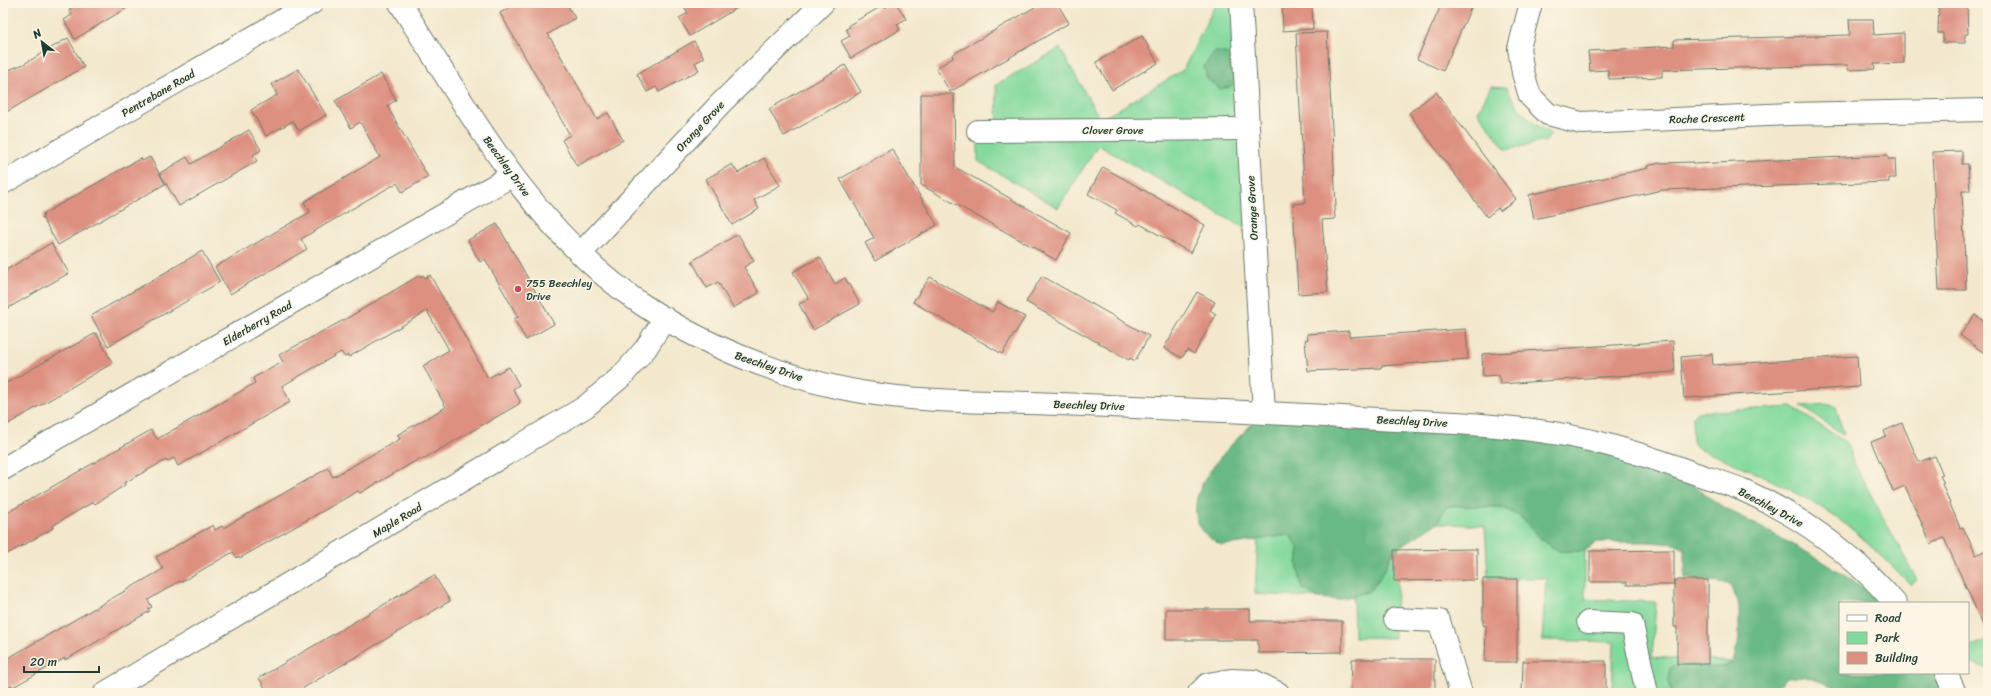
<svg xmlns="http://www.w3.org/2000/svg" width="1991" height="696" font-family="Sriracha,sans-serif">
<rect width="100%" height="100%" fill="#fcf5e5"/>
<filter id="ink" filterUnits="userSpaceOnUse"><feTurbulence type="fractalNoise" baseFrequency=".025" numOctaves="2"/><feDisplacementMap in="SourceGraphic" scale="8" xChannelSelector="R" yChannelSelector="G"/><feConvolveMatrix kernelMatrix="1 2 1 2 8 2 1 2 1" color-interpolation-filters="sRGB"/></filter>
<filter id="wash" filterUnits="userSpaceOnUse"><feTurbulence type="fractalNoise" baseFrequency=".012" numOctaves="4" result="noise"/><feDisplacementMap in="SourceGraphic" scale="16" xChannelSelector="R" yChannelSelector="G"/><feGaussianBlur stdDeviation="0.9" result="paint"/><feColorMatrix in="noise" values="0 0 0 0 0 0 0 0 0 0 0 0 0 0 0 0 0 1.4 0 .05"/><feComposite in="paint" operator="in"/></filter>
<g filter="url(#wash)">
<rect width="100%" height="100%" fill="#f3e8cd"/>
<!-- green -->
<g fill="#82d99c" stroke="#508b68">
<polygon points="1216,3 1241,3 1253,233 1098,145 1058,208 978,161 978,131 998,130 996,85 1060,48 1100,119 1114,112 1183,70"/>
<path d="M1491 86 1506 87C1519 111 1528 120 1551 134L1546 141 1506 150 1478 112Z"/>
<polygon points="1831,404 1836,407 1844,435 1801,406"/>
<path d="M1792 407 1847 443 1852 460 1917 580 1911 585C1889 563 1866 539 1841 521 1796 489 1749 469 1699 449L1693 443 1692 417 1697 412Z"/>
<path d="M1447 506 1502 507 1522 518 1542 540 1559 551H1585V599L1656 602 1652 657 1733 662C1718 672 1699 666 1682 663L1668 680 1671 693H1612L1614 642 1542 640 1546 578H1488L1485 526 1437 523Z"/>
<polygon points="1290,535 1299,549 1297,564 1302,588 1319,598 1255,594 1258,538"/>
<path d="M1399 546 1395 638 1354 637 1353 596C1357 594 1364 594 1368 591 1382 583 1386 557 1399 546Z"/>
<polygon points="1986,640 1988,644 1988,669 1968,661 1968,648"/>
</g>
<!-- forest -->
<g fill="#69b984" stroke="#447b5c">
<polygon points="1214,52 1225,53 1236,60 1239,77 1230,87 1220,89 1207,79 1204,66"/>
<path d="M1264 412 1483 425 1657 459 1720 505 1819 559 1870 592 1895 603H1840V673H1946L1955 693H1846L1825 683 1803 676 1786 678 1774 693H1671L1668 680 1670 668 1682 663 1705 667H1725L1733 662 1739 638V606L1729 583 1685 578V549L1674 544 1649 542H1597L1585 551H1559L1542 540 1522 518 1502 507 1447 506 1437 523 1392 552 1384 571 1369 591 1338 600 1319 598 1302 588 1297 564 1299 549 1290 535C1266 537 1244 544 1221 545 1215 541 1206 536 1202 530 1175 491 1239 438 1264 412Z"/>
</g>
<g id="blocks">
<!-- building -->
<g fill="#dd9080">
<polygon points="81,3 135,3 75,39 64,20 72,15 69,10"/>
<polygon points="517,3 566,3 575,18 548,34 597,119 608,113 623,140 577,166 562,140 570,135 500,13"/>
<polygon points="682,3 745,3 690,36 679,18 688,13"/>
<polygon points="893,3 896,3 906,19 897,24 900,30 851,58 841,41 850,36 846,29 850,27 849,25 882,6 884,8"/>
<polygon points="1042,3 1057,3 1069,23 950,92 936,68 953,58 952,55"/>
<polygon points="1282,3 1312,3 1313,29 1283,31"/>
<polygon points="1442,3 1473,3 1443,71 1417,59"/>
<polygon points="1939,3 1967,3 1968,34 1965,34 1965,43 1943,43 1943,33 1938,33"/>
<polygon points="1849,19 1873,19 1874,35 1904,33 1904,63 1874,64 1875,69 1848,70 1848,65 1662,70 1662,77 1635,78 1609,79 1608,70 1590,71 1588,51 1674,46 1674,40 1850,35"/>
<polygon points="1327,32 1336,206 1334,206 1335,219 1322,220 1328,292 1298,294 1293,204 1305,203 1296,33"/>
<polygon points="1142,36 1158,63 1112,90 1096,62"/>
<polygon points="68,38 84,67 3,114 3,72 24,64"/>
<polygon points="694,41 704,58 695,63 699,70 659,92 656,87 647,92 637,74"/>
<polygon points="845,65 861,92 784,136 769,109"/>
<polygon points="298,69 326,115 299,131 293,121 266,136 251,110 277,95 272,84"/>
<polygon points="381,74 396,100 387,106 428,177 402,192 397,183 372,197 301,239 307,249 230,294 215,267 310,212 304,202 380,157 360,122 351,128 335,101"/>
<polygon points="1436,92 1516,199 1500,211 1498,208 1487,217 1409,113"/>
<polygon points="921,94 954,94 955,167 1071,233 1056,260 921,185"/>
<polygon points="249,130 261,150 253,155 257,161 179,206 160,173 187,157 191,164"/>
<polygon points="892,149 937,225 875,261 865,243 874,238 840,179"/>
<polygon points="1962,151 1962,164 1968,164 1970,191 1962,191 1966,290 1939,290 1932,152"/>
<polygon points="1888,155 1888,159 1895,159 1896,178 1889,178 1889,182 1662,190 1534,219 1529,195 1648,168 1647,166 1661,163 1694,162 1694,164"/>
<polygon points="150,157 165,184 58,245 42,217 44,216 43,214 141,158 142,161"/>
<polygon points="764,158 780,185 754,200 759,209 732,225 706,179 732,164 738,173"/>
<polygon points="1103,167 1205,225 1191,253 1140,224 1138,226 1115,213 1117,210 1088,194"/>
<polygon points="497,224 554,324 526,340 514,319 518,317 485,259 480,262 468,240"/>
<polygon points="738,234 754,261 744,267 759,293 733,308 718,282 707,288 692,261"/>
<polygon points="51,243 69,273 3,311 3,272"/>
<polygon points="202,251 220,282 108,346 91,316"/>
<polygon points="820,257 835,284 845,278 860,304 813,330 799,304 809,299 793,272"/>
<polygon points="420,275 421,277 423,275 425,278 430,275 488,378 509,367 519,385 513,389 520,401 519,404 423,459 419,459 360,493 358,491 240,558 239,556 237,558 233,552 181,582 180,581 148,600 152,607 148,609 150,611 65,660 65,658 13,687 12,685 3,691 3,661 163,569 156,557 213,525 215,530 222,526 223,528 328,468 333,477 400,439 397,435 446,407 423,366 449,350 427,311 349,357 348,355 345,357 341,352 282,386 290,402 178,466 174,458 167,462 166,460 124,483 125,485 95,504 93,502 52,526 53,528 29,542 3,556 3,515 151,430 157,439 210,409 255,383 253,378 283,362 279,355 351,316"/>
<polygon points="1042,276 1149,336 1135,361 1130,358 1129,360 1026,302"/>
<polygon points="930,277 992,312 998,302 1025,317 1002,354 913,302"/>
<polygon points="1197,292 1215,302 1210,310 1216,314 1194,354 1187,350 1182,358 1164,348"/>
<polygon points="1975,315 1988,324 1988,356 1960,335"/>
<polygon points="1466,329 1468,359 1381,366 1381,368 1308,371 1305,340 1308,339 1307,334 1349,331 1349,337"/>
<polygon points="96,333 112,362 111,364 3,427 3,385"/>
<polygon points="1673,341 1675,372 1500,384 1499,375 1483,376 1482,354"/>
<polygon points="1712,354 1713,365 1857,356 1859,387 1684,398 1681,357"/>
<polygon points="1902,423 1919,462 1935,456 1943,475 1940,476 1944,483 1942,484 1960,528 1963,527 1976,555 1988,549 1988,636 1944,538 1931,544 1905,486 1893,491 1871,442 1886,436 1884,431"/>
<polygon points="1477,549 1477,580 1394,581 1394,550"/>
<polygon points="1674,550 1674,585 1627,585 1627,582 1590,582 1590,551"/>
<polygon points="434,575 450,601 295,693 268,693 259,678"/>
<polygon points="1483,579 1517,579 1517,662 1485,662 1486,626 1483,625"/>
<polygon points="1674,580 1708,580 1708,664 1677,664 1677,627 1674,627"/>
<polygon points="1166,609 1250,609 1250,621 1342,621 1342,652 1258,653 1258,640 1166,640"/>
<polygon points="1352,659 1435,659 1435,690 1351,691"/>
<polygon points="1523,661 1606,661 1606,692 1522,692"/>
</g>
</g>
</g>
<g filter="url(#ink)">
<use href="#blocks" fill-opacity="0" stroke="#69796a" stroke-width="1"/>
<g fill="none" stroke-linecap="round" stroke-linejoin="round">
<defs>
<g id="minor">
<path d="M400 3C469 111 532 229 640 303 702 345 788 380 862 392 926 403 993 401 1059 404 1159 408 1259 412 1359 418 1427 422 1497 423 1565 435 1607 443 1648 456 1688 471 1707 478 1727 483 1745 491 1802 517 1854 555 1895 603"/>
<polyline points="1241,3 1264,412"/>
<polyline points="1531,3 1519,48 1523,73 1530,96 1548,114 1581,123 1789,114 1988,110"/>
<polyline points="978,131 1248,129"/>
<polyline points="3,183 312,3"/>
<polyline points="581,253 721,103 823,3"/>
<polyline points="3,469 511,176"/>
<polyline points="1395,619 1439,621 1461,693"/>
<polyline points="1588,622 1632,624 1647,693"/>
<polyline points="1946,673 1955,693"/>
<polyline points="105,693 585,407 622,376 646,348 665,318"/>
<polyline points="1199,693 1208,684 1231,680 1254,681 1278,693"/>
</g>
</defs>
<!-- minor casing -->
<use href="#minor" stroke="#69796a" stroke-width="24"/>
<!-- minor -->
<use href="#minor" stroke="#fff" stroke-width="22"/>
</g>
</g>
<!-- markers -->
<circle fill="#d1495b" stroke="#fcf5e5" stroke-width="1.5" cx="518" cy="289" r="4"/>
<g text-anchor="middle" stroke-width="3" stroke-linejoin="round" paint-order="stroke">
<!-- street labels -->
<g font-size="11" fill="#1f3d34" stroke="#fcf5e5">
<text transform="translate(158 93) rotate(-30)" y="4">Pentrebane Road</text>
<text transform="translate(1707 118) rotate(-2)" y="4">Roche Crescent</text>
<text transform="translate(700 126) rotate(-47)" y="4">Orange Grove</text>
<text x="1113" y="134">Clover Grove</text>
<text transform="translate(507 166) rotate(54)" y="4">Beechley Drive</text>
<text transform="translate(1252 208) rotate(-93)" y="4">Orange Grove</text>
<text transform="translate(257 323) rotate(-30)" y="4">Elderberry Road</text>
<text transform="translate(769 366) rotate(19)" y="4">Beechley Drive</text>
<text transform="translate(1089 405) rotate(2)" y="4">Beechley Drive</text>
<text transform="translate(1412 421) rotate(3)" y="4">Beechley Drive</text>
<text transform="translate(1771 507) rotate(28)" y="4">Beechley Drive</text>
<text transform="translate(397 520) rotate(-31)" y="4">Maple Road</text>
</g>
<!-- poi labels -->
<g font-size="11" fill="#1f3d34" stroke="#fcf5e5" text-anchor="start">
<text x="526" y="287">755 Beechley<tspan x="526" dy="13">Drive</tspan></text>
</g>
</g>
<!-- margin -->
<rect width="1991" height="696" fill="none" stroke="#fcf5e5" stroke-width="16"/>
<!-- legend -->
<rect x="1839" y="602" width="130" height="72" fill="#fcf5e5" stroke="#a4ab9e"/>
<rect x="1847" y="615" width="20" height="6" fill="#ffffff" stroke="#a4ab9e"/>
<text x="1875" y="622" font-size="12" fill="#1f3d34">Road</text>
<rect x="1847" y="632" width="20" height="12" fill="#82d99c" stroke="#a4ab9e"/>
<text x="1875" y="642" font-size="12" fill="#1f3d34">Park</text>
<rect x="1847" y="652" width="20" height="12" fill="#dd9080" stroke="#a4ab9e"/>
<text x="1875" y="662" font-size="12" fill="#1f3d34">Building</text>
<!-- north arrow -->
<g transform="translate(42 42) rotate(329)" stroke="#fcf5e5" stroke-width="3" paint-order="stroke">
<path d="M0-3L7 15L0 10L-7 15Z" fill="#1f3d34"/>
<text y="-6" font-size="11" font-weight="bold" text-anchor="middle" fill="#1f3d34">N</text>
</g>
<!-- scale -->
<path d="M24 666v6h75v-6" fill="none" stroke="#1f3d34" stroke-width="2"/>
<text x="30" y="666" font-size="12" fill="#1f3d34" stroke="#fcf5e5" stroke-width="3" paint-order="stroke">20 m</text>
</svg>
